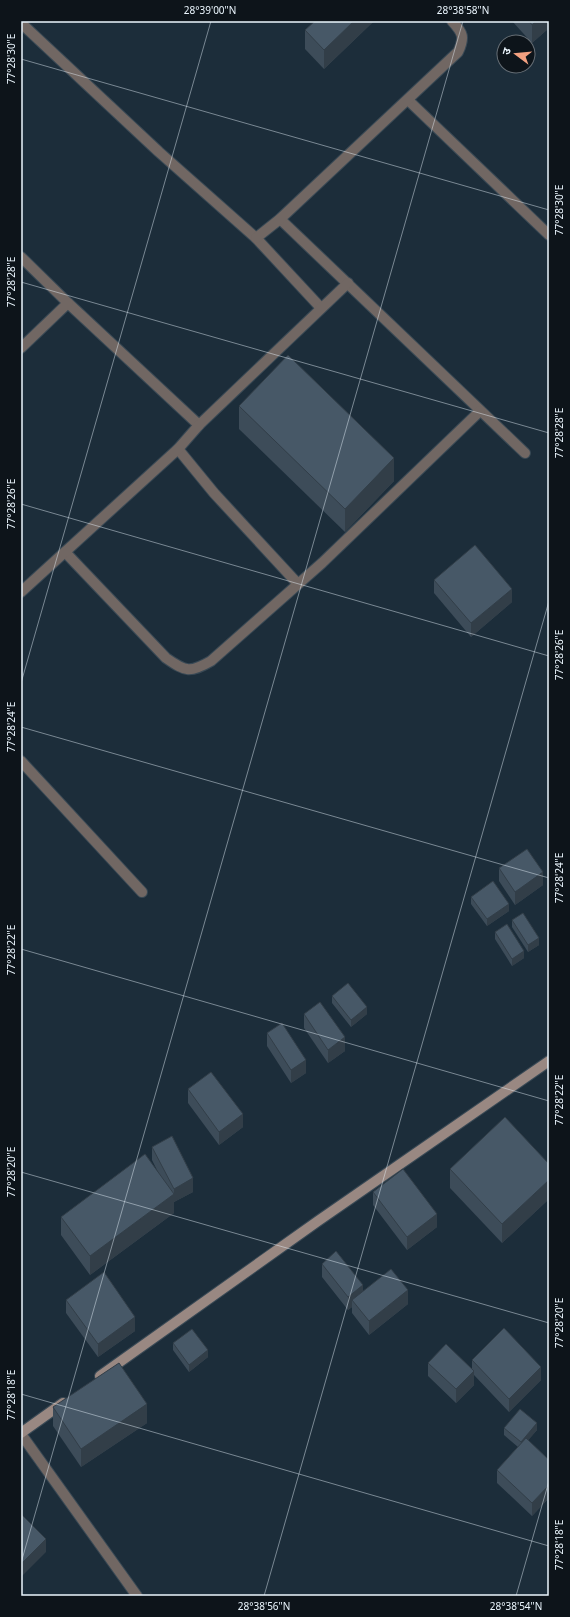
<svg xmlns="http://www.w3.org/2000/svg" width="570" height="1617" font-family="'Noto Sans','Noto Sans Devanagari',sans-serif">
<rect width="100%" height="100%" fill="#1c2d3a"/>
<g fill="none" stroke-linecap="round" stroke-linejoin="round">
<defs>
<g id="street">
<polyline points="21,23 159,152 256,238 321,308"/>
<polyline points="408,100 549,235"/>
<polyline points="280,219 525,453"/>
<path d="M256 238 280 219 458 52C465 37 463 33 452 21"/>
<polyline points="21,257 68,303 199,425"/>
<polyline points="21,348 68,303"/>
<polyline points="178,449 214,493 298,584"/>
<path d="M65 552 166 658C186 672 190 673 211 661L322 563 480 411"/>
<polyline points="21,592 178,449 199,425 348,283"/>
<polyline points="21,761 142,892"/>
<polyline points="21,1434 137,1596"/>
</g>
<g id="secondary">
<polyline points="100,1376 318,1221 549,1061"/>
<polyline points="21,1433 63,1403"/>
</g>
</defs>
<!-- street casing -->
<use href="#street" stroke="#394955" stroke-width="12"/>
<!-- secondary casing -->
<use href="#secondary" stroke="#394955" stroke-width="12"/>
<!-- street -->
<use href="#street" stroke="#716763" stroke-width="10"/>
<!-- secondary -->
<use href="#secondary" stroke="#998882" stroke-width="10"/>
</g>
<!-- wall -->
<g fill="#3d4c59">
<polygon points="374,21 324,69 305,49 305,30"/>
<polygon points="512,21 549,21 549,28 532,43"/>
<polygon points="239,406 394,481 345,532 239,429"/>
<polygon points="434,580 512,602 471,637 434,593"/>
<polygon points="499,868 543,885 515,905 499,881"/>
<polygon points="471,897 509,911 487,926 471,904"/>
<polygon points="512,920 539,945 528,952 512,927"/>
<polygon points="495,932 524,958 512,966 495,939"/>
<polygon points="332,996 367,1014 351,1027 332,1003"/>
<polygon points="304,1014 345,1051 328,1063 304,1028"/>
<polygon points="267,1033 306,1073 291,1083 267,1046"/>
<polygon points="188,1089 243,1127 219,1145 188,1103"/>
<polygon points="152,1147 193,1192 174,1202 174,1213 90,1275 61,1235 61,1217 159,1174 152,1160"/>
<polygon points="549,1164 549,1199 502,1243 450,1188 450,1169"/>
<polygon points="373,1192 437,1227 407,1250 373,1205"/>
<polygon points="322,1264 363,1291 408,1304 369,1335 352,1313 352,1307 348,1310 322,1277"/>
<polygon points="66,1300 135,1331 98,1357 66,1313"/>
<polygon points="173,1343 208,1357 189,1372 173,1350"/>
<polygon points="472,1360 541,1380 509,1412 474,1375 474,1385 456,1403 428,1376 428,1363 472,1369"/>
<polygon points="53,1407 147,1423 81,1467 53,1426"/>
<polygon points="504,1428 537,1430 528,1440 549,1460 549,1498 532,1516 497,1483 497,1470 518,1447 504,1435"/>
</g>
<!-- shaded-wall -->
<g fill="#323e48">
<polygon points="354,21 374,21 324,69 324,50"/>
<polygon points="536,21 549,21 549,28 532,43 532,25"/>
<polygon points="394,458 394,481 345,532 345,509"/>
<polygon points="512,589 512,602 471,637 471,623"/>
<polygon points="543,872 543,885 515,905 515,892"/>
<polygon points="509,904 509,911 487,926 487,919"/>
<polygon points="539,938 539,945 528,952 528,945"/>
<polygon points="524,951 524,958 512,966 512,959"/>
<polygon points="367,1007 367,1014 351,1027 351,1020"/>
<polygon points="345,1037 345,1051 328,1063 328,1050"/>
<polygon points="306,1060 306,1073 291,1083 291,1070"/>
<polygon points="243,1114 243,1127 219,1145 219,1132"/>
<polygon points="193,1178 193,1192 174,1202 174,1213 90,1275 90,1256 174,1194 174,1189"/>
<polygon points="549,1180 549,1199 502,1243 502,1224"/>
<polygon points="437,1214 437,1227 407,1250 407,1237"/>
<polygon points="363,1285 363,1298 352,1300 352,1307 348,1310 348,1297"/>
<polygon points="408,1290 408,1304 369,1335 369,1321"/>
<polygon points="135,1317 135,1331 98,1357 98,1344"/>
<polygon points="208,1350 208,1357 189,1372 189,1365"/>
<polygon points="541,1367 541,1380 509,1412 509,1399"/>
<polygon points="474,1371 474,1385 456,1403 456,1389"/>
<polygon points="147,1404 147,1423 81,1467 81,1449"/>
<polygon points="537,1423 537,1430 521,1449 521,1442"/>
<polygon points="549,1485 549,1498 532,1516 532,1503"/>
<polygon points="46,1539 46,1552 21,1577 21,1564"/>
</g>
<!-- building -->
<g fill="#475867" stroke="#323e48">
<polygon points="315,21 354,21 324,50 305,30"/>
<polygon points="529,21 536,21 532,25"/>
<polygon points="288,355 394,458 345,509 239,406"/>
<polygon points="475,545 512,589 471,623 434,580"/>
<polygon points="527,849 543,872 515,892 499,868"/>
<polygon points="493,881 509,904 487,919 471,897"/>
<polygon points="523,913 539,938 528,945 512,920"/>
<polygon points="507,924 524,951 512,959 495,932"/>
<polygon points="348,983 367,1007 351,1020 332,996"/>
<polygon points="320,1002 345,1037 328,1050 304,1014"/>
<polygon points="282,1023 306,1060 291,1070 267,1033"/>
<polygon points="211,1072 243,1114 219,1132 188,1089"/>
<polygon points="505,1117 549,1164 549,1180 502,1224 450,1169"/>
<polygon points="172,1136 193,1178 174,1189 152,1147"/>
<polygon points="145,1154 174,1194 90,1256 61,1217"/>
<polygon points="403,1169 437,1214 407,1237 373,1192"/>
<polygon points="336,1251 363,1285 348,1297 322,1264"/>
<polygon points="391,1269 408,1290 369,1321 352,1300"/>
<polygon points="104,1272 135,1317 98,1344 66,1300"/>
<polygon points="504,1328 541,1367 509,1399 472,1360"/>
<polygon points="192,1329 208,1350 189,1365 173,1343"/>
<polygon points="446,1344 474,1371 456,1389 428,1363"/>
<polygon points="119,1363 147,1404 81,1449 53,1407"/>
<polygon points="520,1409 537,1423 521,1442 504,1428"/>
<polygon points="526,1438 549,1460 549,1485 532,1503 497,1470"/>
<polygon points="21,1514 46,1539 21,1564"/>
</g>
<!-- ticks -->
<path fill="none" stroke="#ebf6fe" stroke-width="1" stroke-opacity="0.45" d="M21 59 549 210M21 282 549 433M21 504 549 656M21 683 211 21M21 727 549 878M21 949 549 1101M21 1172 549 1323M21 1394 549 1546M21 1563 463 21M264 1596 549 601M516 1596 549 1481"/>
<!-- border -->
<rect width="570" height="1617" fill="none" stroke="#0d141a" stroke-width="44"/>
<!-- north arrow -->
<g transform="translate(516 54) rotate(286)"><circle r="19" fill="#0d141a" stroke="#666e75"/>
<path d="M0-3L7 15L0 10L-7 15Z" fill="#f2a080"/>
<text y="-6" font-size="11" font-weight="bold" text-anchor="middle" fill="#ebf6fe">उ</text>
</g>
<rect x="22" y="22" width="526" height="1573" fill="none" stroke="#ebf6fe" stroke-width="1.5"/>
<g font-size="10" text-anchor="middle" fill="#ebf6fe">
<text x="210" y="14">28°39'00"N</text>
<text x="463" y="14">28°38'58"N</text>
<text transform="translate(11 59) rotate(-90)" y="4">77°28'30"E</text>
<text transform="translate(559 210) rotate(-90)" y="4">77°28'30"E</text>
<text transform="translate(11 282) rotate(-90)" y="4">77°28'28"E</text>
<text transform="translate(559 433) rotate(-90)" y="4">77°28'28"E</text>
<text transform="translate(11 504) rotate(-90)" y="4">77°28'26"E</text>
<text transform="translate(559 655) rotate(-90)" y="4">77°28'26"E</text>
<text transform="translate(11 727) rotate(-90)" y="4">77°28'24"E</text>
<text transform="translate(559 878) rotate(-90)" y="4">77°28'24"E</text>
<text transform="translate(11 950) rotate(-90)" y="4">77°28'22"E</text>
<text transform="translate(559 1100) rotate(-90)" y="4">77°28'22"E</text>
<text transform="translate(11 1172) rotate(-90)" y="4">77°28'20"E</text>
<text transform="translate(559 1323) rotate(-90)" y="4">77°28'20"E</text>
<text transform="translate(11 1395) rotate(-90)" y="4">77°28'18"E</text>
<text transform="translate(559 1545) rotate(-90)" y="4">77°28'18"E</text>
<text x="264" y="1610">28°38'56"N</text>
<text x="516" y="1610">28°38'54"N</text>
</g>
</svg>
